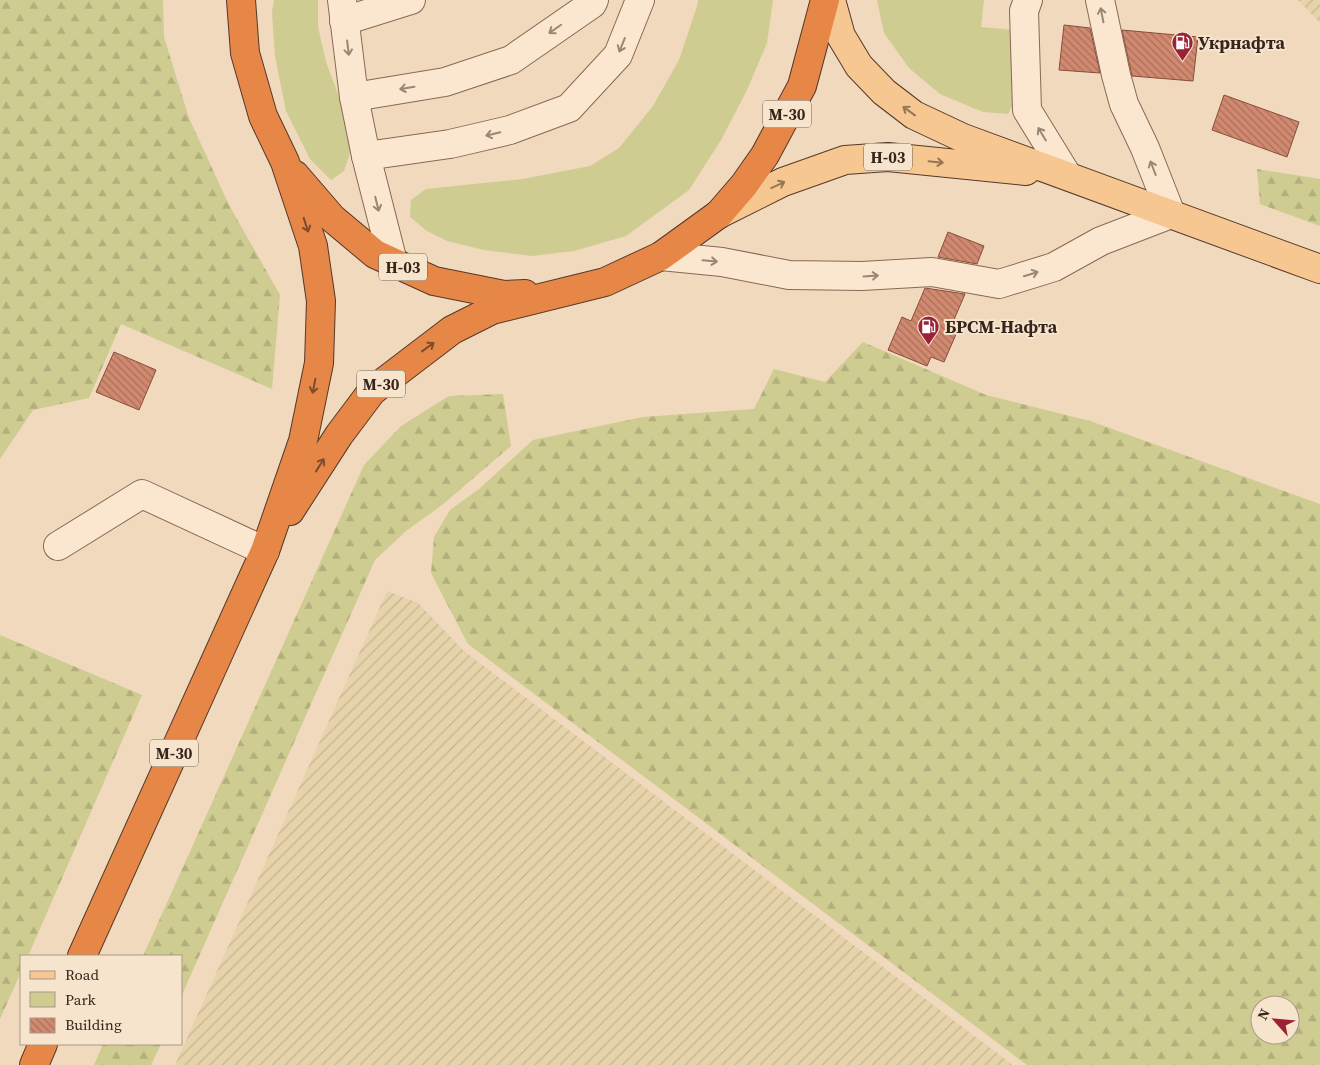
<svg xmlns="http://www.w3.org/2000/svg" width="1320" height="1065" font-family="'Source Serif 4',serif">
<defs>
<pattern id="farmland-furrows" width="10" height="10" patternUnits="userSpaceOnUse" patternTransform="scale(1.25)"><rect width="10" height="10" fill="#e6d3aa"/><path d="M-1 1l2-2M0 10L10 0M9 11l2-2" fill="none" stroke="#c6b592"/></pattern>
<pattern id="forest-firs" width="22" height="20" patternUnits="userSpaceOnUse" patternTransform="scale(1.25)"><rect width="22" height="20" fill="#cecc91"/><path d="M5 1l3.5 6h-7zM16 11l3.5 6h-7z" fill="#b2af7c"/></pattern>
<pattern id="building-back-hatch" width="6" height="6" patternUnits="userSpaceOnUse" patternTransform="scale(1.25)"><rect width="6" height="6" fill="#d18970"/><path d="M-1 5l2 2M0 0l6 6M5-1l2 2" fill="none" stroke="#aa705b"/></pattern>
</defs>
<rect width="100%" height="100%" fill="#f0d9bd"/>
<!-- farmland -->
<g fill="url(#farmland-furrows)">
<polygon points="1298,0 1320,0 1320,23"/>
<polygon points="387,591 418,603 464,651 1013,1065 175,1065"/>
</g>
<!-- green -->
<g fill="#cecc91">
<polygon points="274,0 318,0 318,27 326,62 341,102 351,150 344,171 331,180 310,159 286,111 275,56 272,12"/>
<polygon points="698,0 773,0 767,43 747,90 721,140 689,190 626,236 574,251 532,256 484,250 447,241 427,231 410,217 411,200 426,189 523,179 590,166 619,148 653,106 679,60 697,6"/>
<polygon points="877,0 984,0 981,27 1013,30 1013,104 1008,114 983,112 940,94 909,68 884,33"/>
</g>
<!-- forest -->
<g fill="url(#forest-firs)" fill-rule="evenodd">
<polygon points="0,0 163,0 164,37 189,118 229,205 280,295 272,389 121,324 89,398 33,410 0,459"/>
<polygon points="1257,169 1320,179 1320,226 1260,204"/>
<path d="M863 342 986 395 1090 421 1320 504V1065H1027L468 644 431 573 434 537 450 510 479 489 533 440 643 417 754 409 774 369 825 382ZM1260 1005H1290V1035H1260Z"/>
<polygon points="503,394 511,446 442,505 406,531 375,560 181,997 181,956 143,956 364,465 401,426 449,396"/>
<polygon points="0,635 142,695 28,956 21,956 21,972 0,1019"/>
<polygon points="103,1044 161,1044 151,1065 94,1065"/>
</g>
<!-- building -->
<g fill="url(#building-back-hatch)" stroke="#894d3a">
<polygon points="1064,25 1090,28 1100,73 1059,70"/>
<polygon points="1122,30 1198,37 1193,81 1132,76"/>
<polygon points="1224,95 1299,122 1287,157 1212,130"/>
<polygon points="948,232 984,246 977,264 938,257"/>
<polygon points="925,288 965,294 950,329 957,332 944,362 931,357 927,366 888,350 902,317 911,321"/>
<polygon points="114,352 156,370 139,410 96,392"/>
</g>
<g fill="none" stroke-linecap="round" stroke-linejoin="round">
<defs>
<g id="minor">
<polyline points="342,0 354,97 366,156 393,262"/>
<polyline points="1028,0 1024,11 1027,110 1067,175"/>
<polyline points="344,21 411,0"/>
<polyline points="354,97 445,82 511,60 592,4 594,0"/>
<polyline points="366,156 450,144 510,130 569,108 618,55 640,0"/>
<polyline points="661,256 722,262 789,275 862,276 932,272 999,284 1054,267 1101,241 1171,214 1145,148 1124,104 1116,75 1100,0"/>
<polyline points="58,546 142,494 265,551"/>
</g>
<g id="major">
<polyline points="831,0 841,36 859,66 884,92 914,115 963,138 1320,269"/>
<polyline points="719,214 783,182 845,160 888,157 1026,171"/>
</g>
<g id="highway">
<polyline points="295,175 332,218 375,254 434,281 504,295 525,294"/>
<polyline points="290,511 339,435 372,391 452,330 492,310 605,282 661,256 719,214 744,185 765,155 802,86 825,0"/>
<polyline points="82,956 265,551 303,441 319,363 321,301 313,246 285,162 263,116 245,53 241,0"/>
<polyline points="34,1065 43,1044"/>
</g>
</defs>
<!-- minor casing -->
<use href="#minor" stroke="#896855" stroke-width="30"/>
<!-- major casing -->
<use href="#major" stroke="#56382a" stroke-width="30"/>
<!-- highway casing -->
<use href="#highway" stroke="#56382a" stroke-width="30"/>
<!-- minor -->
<use href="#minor" stroke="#fbe7d0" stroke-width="28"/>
<!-- major -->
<use href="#major" stroke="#f7c791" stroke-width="28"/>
<!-- highway -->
<use href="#highway" stroke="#e68747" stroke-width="28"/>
</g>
<!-- one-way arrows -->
<defs><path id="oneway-shaft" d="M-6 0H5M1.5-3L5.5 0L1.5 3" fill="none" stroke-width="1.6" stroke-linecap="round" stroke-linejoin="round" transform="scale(1.25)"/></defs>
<g stroke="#998676">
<use href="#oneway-shaft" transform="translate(1102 15) rotate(-101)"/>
<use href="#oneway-shaft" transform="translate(555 29) rotate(145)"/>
<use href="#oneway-shaft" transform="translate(622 45) rotate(112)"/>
<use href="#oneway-shaft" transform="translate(348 48) rotate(83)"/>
<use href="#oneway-shaft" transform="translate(407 88) rotate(171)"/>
<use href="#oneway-shaft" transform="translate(493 134) rotate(166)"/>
<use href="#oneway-shaft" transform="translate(1042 134) rotate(-121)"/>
<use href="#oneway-shaft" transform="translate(1153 168) rotate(-111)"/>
<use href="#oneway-shaft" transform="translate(377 204) rotate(76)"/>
<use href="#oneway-shaft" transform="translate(710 261) rotate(5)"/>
<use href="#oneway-shaft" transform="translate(1031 274) rotate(-17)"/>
<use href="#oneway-shaft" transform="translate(871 276) rotate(-4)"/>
</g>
<g stroke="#977656">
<use href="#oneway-shaft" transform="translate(909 111) rotate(-144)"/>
<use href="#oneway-shaft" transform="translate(936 162) rotate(6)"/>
<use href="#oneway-shaft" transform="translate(778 185) rotate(-25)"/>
</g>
<g stroke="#7d4c2d">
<use href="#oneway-shaft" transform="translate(306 225) rotate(72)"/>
<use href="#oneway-shaft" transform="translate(428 347) rotate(-36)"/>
<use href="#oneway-shaft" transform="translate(314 386) rotate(101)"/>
<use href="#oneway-shaft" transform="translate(320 465) rotate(-58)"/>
</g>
<!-- icons -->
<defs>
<symbol id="fuel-pin" viewBox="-11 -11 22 30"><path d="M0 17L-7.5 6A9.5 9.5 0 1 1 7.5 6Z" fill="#9b2236" stroke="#f7e4cd"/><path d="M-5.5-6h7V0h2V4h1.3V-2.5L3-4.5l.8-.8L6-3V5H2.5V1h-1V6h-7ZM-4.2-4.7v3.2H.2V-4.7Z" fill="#fff"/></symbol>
</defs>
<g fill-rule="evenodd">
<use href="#fuel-pin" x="1170" y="30" width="25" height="34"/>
<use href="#fuel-pin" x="916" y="314" width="25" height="34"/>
</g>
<g text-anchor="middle" stroke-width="4" stroke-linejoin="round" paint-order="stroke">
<!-- shield labels -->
<g fill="#f7e4cd" stroke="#715e50" stroke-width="1">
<rect x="763" y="100.5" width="48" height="27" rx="4"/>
<rect x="864" y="143.5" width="48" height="27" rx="4"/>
<rect x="379" y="253.5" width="48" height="27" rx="4"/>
<rect x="357" y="370.5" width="48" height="27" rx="4"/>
<rect x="150" y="739.5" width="48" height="27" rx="4"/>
</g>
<g font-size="16" font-weight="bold" fill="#37241b">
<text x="787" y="120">М-30</text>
<text x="888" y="163">Н-03</text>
<text x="403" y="273">Н-03</text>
<text x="381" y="390">М-30</text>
<text x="174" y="759">М-30</text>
</g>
<!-- poi labels -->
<g font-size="18" font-weight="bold" fill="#37241b" stroke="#f7e4cd" text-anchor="start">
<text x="1198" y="49">Укрнафта</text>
<text x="945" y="333">БРСМ-Нафта</text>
</g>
</g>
<!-- legend -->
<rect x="20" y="955" width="162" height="90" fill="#f7e4cd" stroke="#aa9786"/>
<rect x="30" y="971" width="25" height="8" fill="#f7c791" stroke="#aa9786"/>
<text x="65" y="980" font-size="15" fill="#37241b">Road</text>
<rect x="30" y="992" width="25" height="15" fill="#cecc91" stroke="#aa9786"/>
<text x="65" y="1005" font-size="15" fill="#37241b">Park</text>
<rect x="30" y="1018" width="25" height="15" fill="url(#building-back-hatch)" stroke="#aa9786"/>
<text x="65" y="1030" font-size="15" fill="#37241b">Building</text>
<!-- north arrow -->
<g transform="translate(1275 1020) rotate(297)"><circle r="24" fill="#f7e4cd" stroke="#aa9786"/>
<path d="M0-4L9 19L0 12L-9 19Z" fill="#9b2236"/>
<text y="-8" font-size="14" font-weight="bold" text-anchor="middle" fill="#37241b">N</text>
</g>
</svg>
